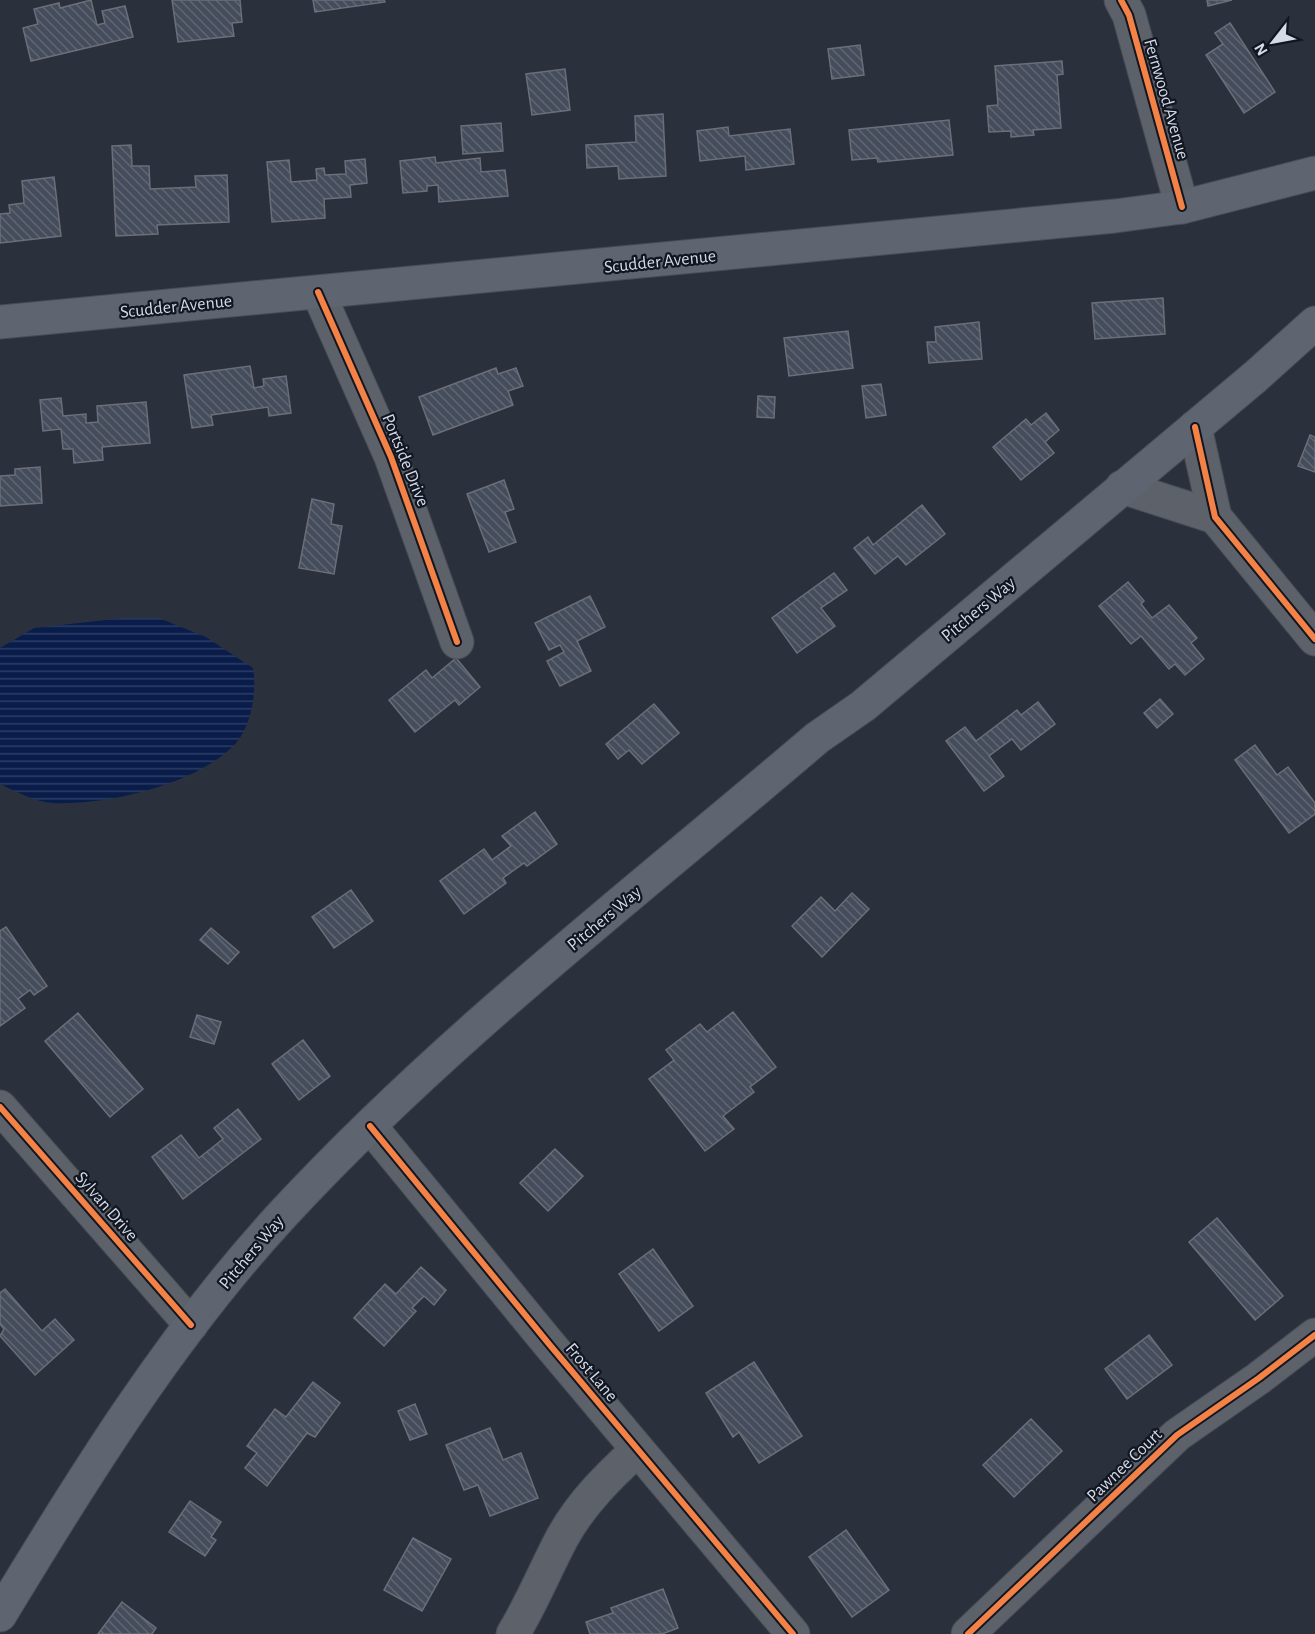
<svg xmlns="http://www.w3.org/2000/svg" width="1315" height="1634" font-family="'Alegreya Sans',sans-serif">
<defs>
<pattern id="water-rules" width="6" height="5" patternUnits="userSpaceOnUse" patternTransform="scale(1.5)"><rect width="6" height="5" fill="#0a1d4a"/><path d="M0 2.5h6" fill="none" stroke="#2d3d64"/></pattern>
<pattern id="building-back-hatch" width="6" height="6" patternUnits="userSpaceOnUse" patternTransform="scale(1.5)"><rect width="6" height="6" fill="#454d5c"/><path d="M-1 5l2 2M0 0l6 6M5-1l2 2" fill="none" stroke="#5f6673"/></pattern>
</defs>
<rect width="100%" height="100%" fill="#2b313c"/>
<!-- water -->
<path fill="url(#water-rules)" d="M123 618H159L206 637 253 668C257 691 252 724 236 743 199 784 106 806 52 803 36 802 14 791 0 784V648L34 628Z"/>
<!-- building -->
<g fill="url(#building-back-hatch)" stroke="#6a6f78" stroke-width="1.5">
<polygon points="91,0 97,25 105,23 102,11 125,6 133,37 31,61 23,28 38,24 34,9 59,3 60,8"/>
<polygon points="172,0 240,0 242,22 232,23 234,36 178,42"/>
<polygon points="313,0 384,0 385,2 315,12"/>
<polygon points="1207,0 1232,0 1208,6"/>
<polygon points="1230,23 1275,92 1244,113 1206,55 1223,44 1215,33"/>
<polygon points="860,45 864,75 832,79 828,49"/>
<polygon points="1062,61 1063,74 1057,75 1061,128 1033,130 1034,135 1011,137 1011,131 989,132 987,106 998,105 995,66"/>
<polygon points="565,69 570,110 532,115 526,74"/>
<polygon points="663,114 666,176 619,179 618,166 587,168 586,145 636,142 635,116"/>
<polygon points="949,120 953,155 878,162 877,158 852,160 849,130"/>
<polygon points="501,123 503,151 463,154 461,126"/>
<polygon points="728,127 729,136 790,129 794,164 746,170 745,156 700,161 697,131"/>
<polygon points="131,145 132,166 149,166 150,189 196,187 195,176 227,175 229,222 157,225 158,234 116,236 112,146"/>
<polygon points="435,157 436,163 480,158 481,172 505,170 508,196 439,202 438,185 427,186 427,191 403,193 400,161"/>
<polygon points="365,159 367,183 350,185 351,197 324,199 325,218 272,222 267,162 289,160 291,182 317,180 316,169 324,168 325,175 346,174 345,161"/>
<polygon points="54,177 61,236 0,243 0,214 10,213 9,205 24,203 22,181"/>
<polygon points="1163,298 1165,334 1095,339 1092,303"/>
<polygon points="979,322 982,359 929,363 927,342 936,342 935,327"/>
<polygon points="848,331 853,368 789,376 784,338"/>
<polygon points="250,366 254,388 264,386 263,379 286,376 291,413 269,416 268,407 211,415 213,425 192,428 184,375"/>
<polygon points="496,368 498,374 516,368 523,386 508,391 513,405 433,435 419,397"/>
<polygon points="881,384 886,415 866,418 862,386"/>
<polygon points="758,396 775,397 774,418 757,417"/>
<polygon points="61,398 63,416 86,414 86,423 98,422 97,406 146,402 150,443 102,447 103,460 74,463 73,449 63,449 61,429 43,431 40,400"/>
<polygon points="1046,413 1059,430 1045,442 1054,453 1021,480 993,447 1026,419 1031,425"/>
<polygon points="1310,435 1315,437 1315,472 1298,466"/>
<polygon points="40,467 42,503 0,506 0,476 15,475 15,469"/>
<polygon points="504,480 514,509 505,512 516,542 489,552 467,494"/>
<polygon points="312,499 334,504 331,524 342,526 334,574 299,568"/>
<polygon points="922,505 945,534 906,565 898,556 875,574 854,548 868,537 873,545"/>
<polygon points="834,573 847,590 821,608 835,626 797,653 772,618"/>
<polygon points="1128,582 1144,601 1141,604 1152,618 1169,605 1197,638 1191,643 1204,659 1185,675 1175,664 1169,669 1141,636 1131,644 1099,606"/>
<polygon points="590,596 605,627 577,641 591,671 560,686 547,661 564,652 560,645 549,650 535,623"/>
<polygon points="456,658 480,687 459,705 455,700 415,732 389,700 426,670 432,678"/>
<polygon points="1160,699 1173,714 1157,728 1144,713"/>
<polygon points="1038,702 1055,724 1021,750 1012,739 989,756 1004,776 984,791 946,741 965,727 976,741 1017,710 1021,715"/>
<polygon points="654,704 679,733 642,764 629,750 618,759 606,744"/>
<polygon points="1255,745 1277,775 1288,767 1315,803 1315,814 1289,833 1235,760"/>
<polygon points="535,812 557,844 527,866 524,863 503,878 506,883 464,914 440,881 484,849 492,860 511,846 502,836"/>
<polygon points="351,890 373,921 334,948 312,917"/>
<polygon points="852,893 869,909 822,957 792,926 821,897 835,911"/>
<polygon points="6,927 47,986 34,995 30,990 18,999 25,1008 0,1026 0,931"/>
<polygon points="211,928 239,952 228,964 200,940"/>
<polygon points="733,1012 776,1067 750,1087 754,1092 723,1116 734,1129 705,1151 649,1079 674,1060 666,1050 700,1024 707,1032"/>
<polygon points="78,1013 143,1089 110,1117 45,1041"/>
<polygon points="197,1015 221,1022 214,1044 190,1037"/>
<polygon points="303,1040 330,1076 299,1100 272,1064"/>
<polygon points="238,1109 261,1139 183,1199 152,1157 181,1135 199,1158 223,1139 214,1128"/>
<polygon points="555,1149 583,1176 548,1211 520,1183"/>
<polygon points="1217,1218 1283,1296 1255,1320 1189,1242"/>
<polygon points="653,1249 693,1306 659,1331 619,1274"/>
<polygon points="421,1267 446,1290 434,1305 424,1296 412,1308 416,1311 384,1346 354,1318 385,1284 396,1294"/>
<polygon points="5,1289 42,1331 55,1319 74,1340 35,1375 0,1336 4,1329 0,1324 0,1293"/>
<polygon points="1149,1335 1172,1365 1127,1399 1105,1369"/>
<polygon points="754,1362 802,1436 759,1463 739,1432 733,1437 706,1393"/>
<polygon points="313,1382 340,1403 315,1437 307,1433 267,1486 245,1468 257,1453 247,1446 275,1409 286,1417"/>
<polygon points="415,1404 427,1434 410,1440 398,1411"/>
<polygon points="1031,1419 1062,1451 1014,1497 983,1465"/>
<polygon points="490,1428 503,1460 521,1453 538,1498 490,1516 478,1485 464,1490 446,1445"/>
<polygon points="190,1501 221,1522 211,1537 216,1540 205,1556 169,1532"/>
<polygon points="846,1530 889,1590 852,1617 809,1557"/>
<polygon points="413,1538 451,1559 422,1611 384,1590"/>
<polygon points="663,1589 678,1628 662,1634 590,1634 586,1622 613,1613 611,1608"/>
<polygon points="122,1602 156,1628 152,1634 98,1634"/>
</g>
<g fill="none" stroke-linecap="round" stroke-linejoin="round">
<defs>
<g id="minor">
<polyline points="1121,0 1129,15 1182,207"/>
<polyline points="318,292 391,457 457,642"/>
<polyline points="1195,427 1215,517 1315,639"/>
<polyline points="1122,487 1215,517"/>
<polyline points="0,1107 191,1325"/>
<polyline points="370,1126 549,1344 793,1634"/>
<path d="M513 1634C532 1603 545 1570 562 1538 581 1503 609 1476 637 1450"/>
<polyline points="968,1634 1177,1435 1259,1378 1315,1335"/>
</g>
<g id="major">
<polyline points="0,322 1115,216 1182,207 1315,173"/>
<path d="M0 1615C84 1476 172 1334 283 1214 445 1039 636 893 817 738L863 706 1255 377 1315 323"/>
</g>
</defs>
<!-- minor casing -->
<use href="#minor" stroke="#474c56" stroke-width="35"/>
<!-- major casing -->
<use href="#major" stroke="#474c56" stroke-width="35"/>
<!-- minor -->
<use href="#minor" stroke="#5c616a" stroke-width="33"/>
<!-- major -->
<use href="#major" stroke="#5e6571" stroke-width="33"/>
<defs>
<g id="cycleway">
<polyline points="1121,0 1129,15 1182,207"/>
<polyline points="318,292 391,457 457,642"/>
<polyline points="1195,427 1215,517 1315,639"/>
<polyline points="0,1107 191,1325"/>
<polyline points="370,1126 549,1344 793,1634"/>
<polyline points="968,1634 1177,1435 1259,1378 1315,1335"/>
</g>
</defs>
<!-- cycleway casing -->
<use href="#cycleway" stroke="#121620" stroke-width="10"/>
<!-- cycleway -->
<use href="#cycleway" stroke="#f48246" stroke-width="6"/>
</g>
<g text-anchor="middle" stroke-width="4.5" stroke-linejoin="round" paint-order="stroke">
<!-- street labels -->
<g font-size="18" fill="#d3dae8" stroke="#121620">
<text transform="translate(1167 99) rotate(74)" y="6">Fernwood Avenue</text>
<text transform="translate(660 261) rotate(-6)" y="6">Scudder Avenue</text>
<text transform="translate(176 306) rotate(-6)" y="6">Scudder Avenue</text>
<text transform="translate(406 460) rotate(68)" y="6">Portside Drive</text>
<text transform="translate(978 609) rotate(-40)" y="6">Pitchers Way</text>
<text transform="translate(604 918) rotate(-40)" y="6">Pitchers Way</text>
<text transform="translate(107 1206) rotate(49)" y="6">Sylvan Drive</text>
<text transform="translate(251 1252) rotate(-50)" y="6">Pitchers Way</text>
<text transform="translate(592 1372) rotate(50)" y="6">Frost Lane</text>
<text transform="translate(1124 1465) rotate(-44)" y="6">Pawnee Court</text>
</g>
</g>
<!-- north arrow -->
<g transform="translate(1273 42) rotate(239)" stroke="#121620" stroke-width="4.5" paint-order="stroke">
<path d="M0-4.5L10 22L0 15L-10 22Z" fill="#d3dae8"/>
<text y="-9" font-size="16" font-weight="bold" text-anchor="middle" fill="#d3dae8">N</text>
</g>
</svg>
